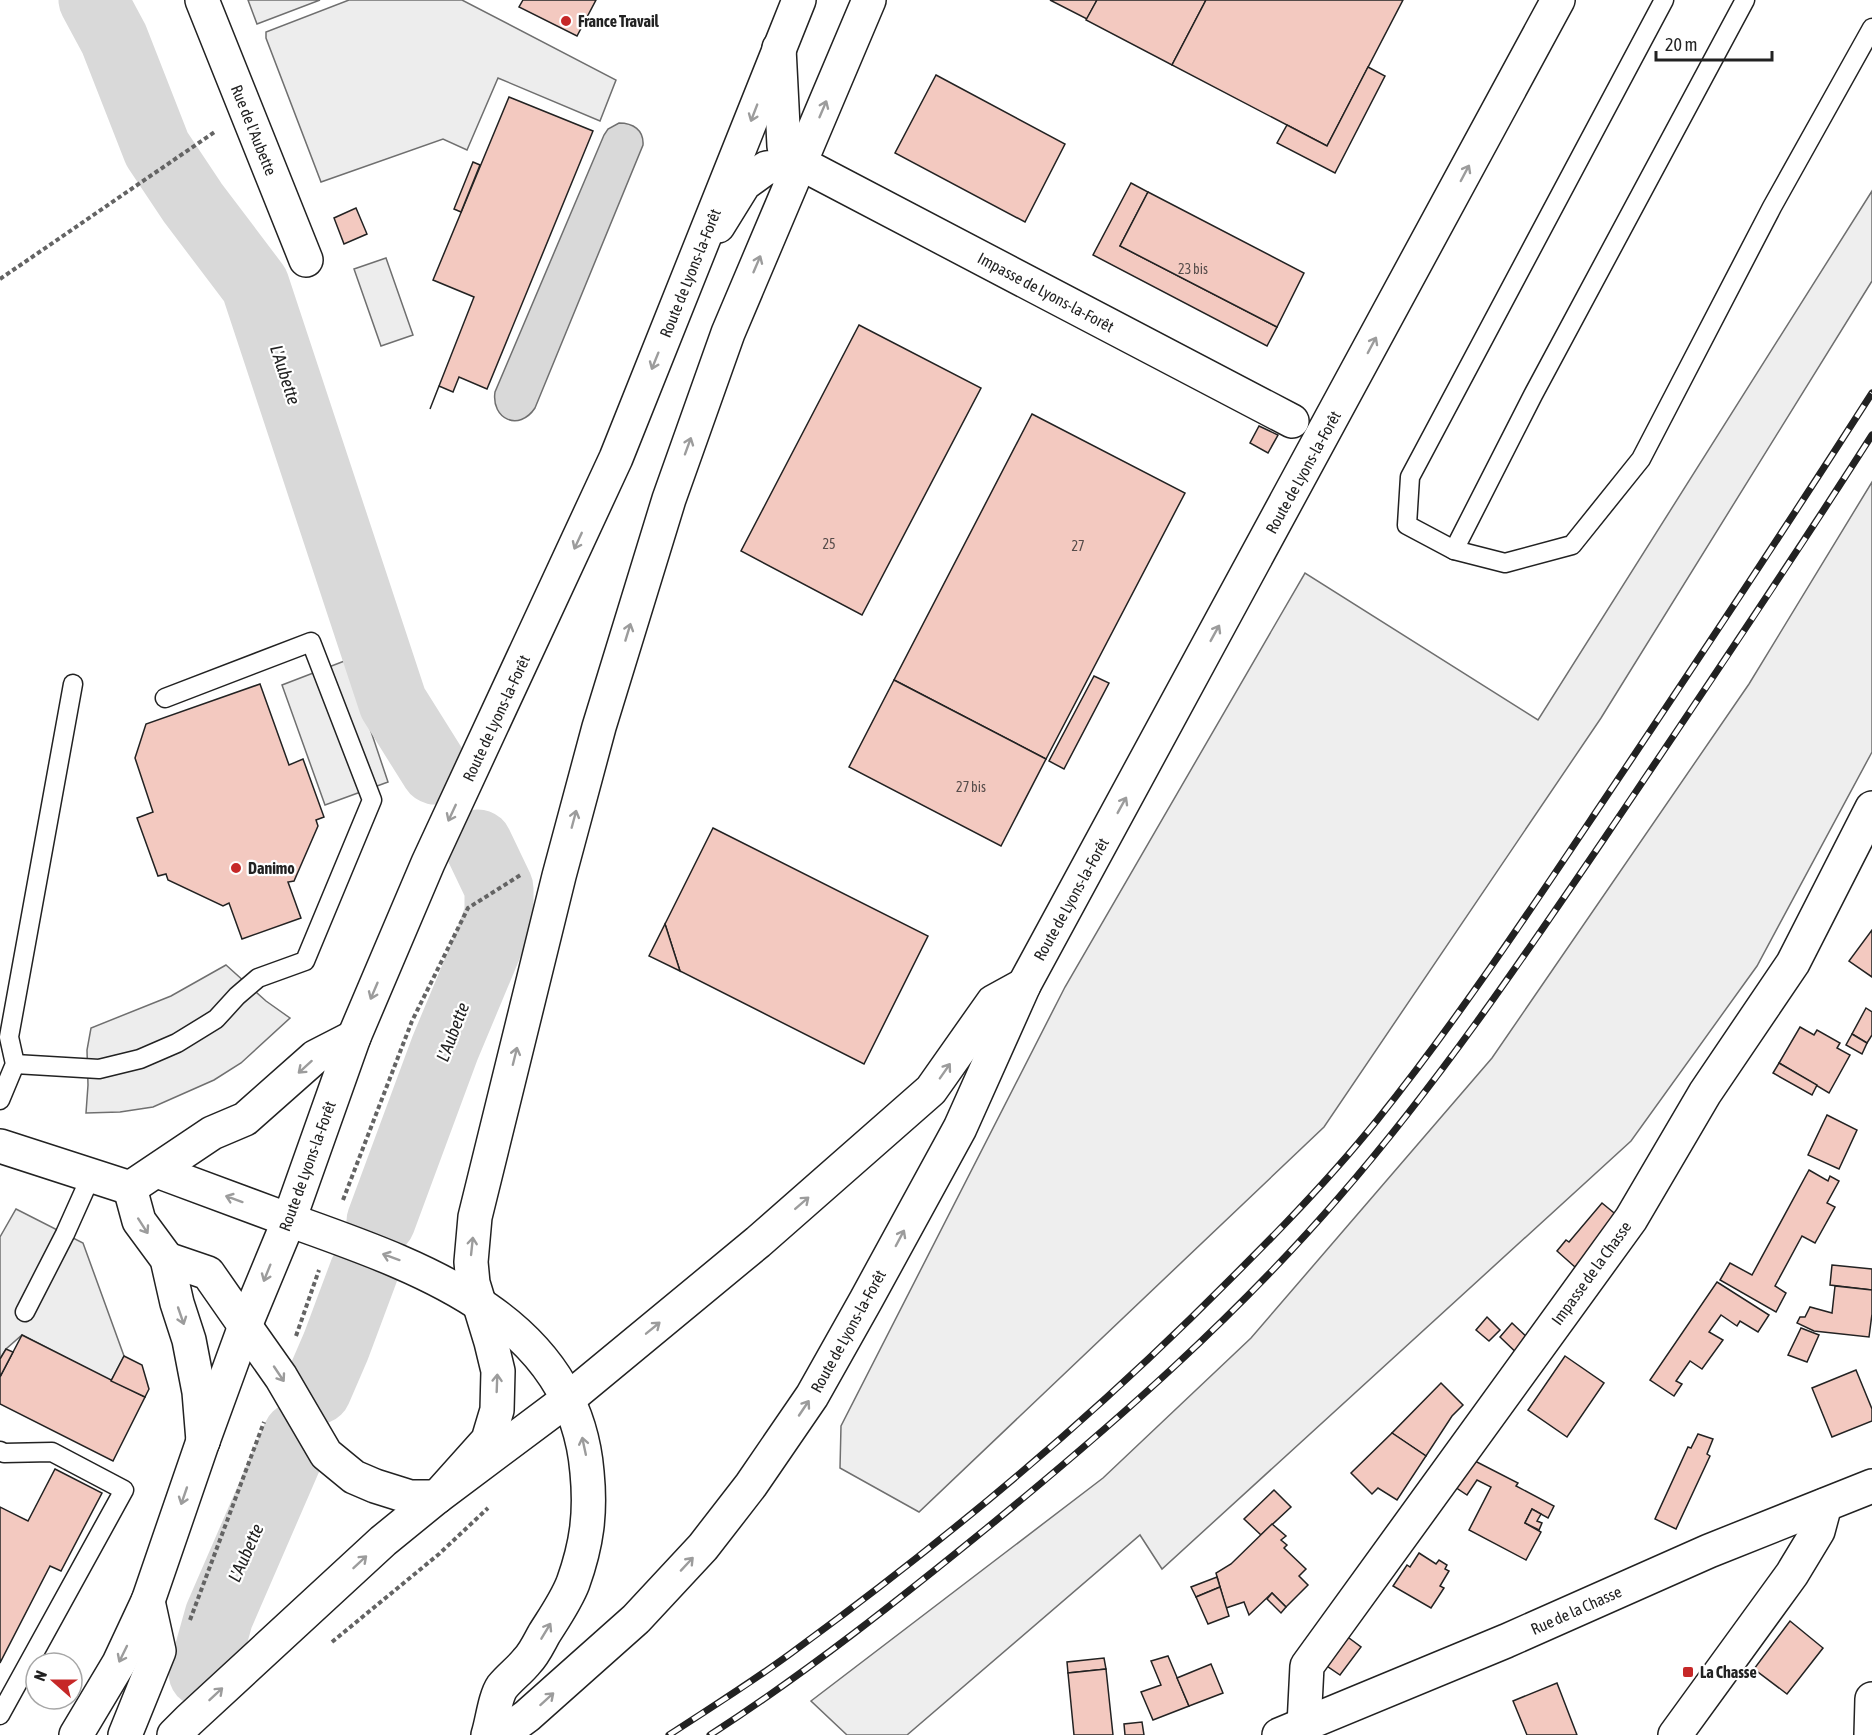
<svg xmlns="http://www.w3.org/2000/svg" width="1872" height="1735" font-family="'Asap Condensed',sans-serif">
<rect width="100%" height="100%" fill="#fff"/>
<!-- green -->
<g fill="#eee" stroke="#6f6f6f" stroke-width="1.5">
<polygon points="1872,191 1872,281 1601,718 1324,1127 919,1512 840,1468 841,1426 1065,987 1305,573 1538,720"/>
<polygon points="1872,482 1872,752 1757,966 1631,1141 1162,1569 1140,1535 907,1735 847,1735 811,1701 1103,1478 1251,1338 1492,1058 1749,684"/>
</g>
<!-- parking -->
<g fill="#ededed" stroke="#6f6f6f" stroke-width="1.5">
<polygon points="248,0 320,0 257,24"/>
<polygon points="349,0 462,0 616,80 600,121 498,78 467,150 443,139 321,182 266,38 266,32"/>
<polygon points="386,258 413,335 381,346 354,269"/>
<polygon points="347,660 388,782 325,805 282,685"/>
<polygon points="226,965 266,1001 290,1018 241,1063 214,1080 153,1107 120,1112 86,1113 88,1085 87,1050 91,1028 171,996"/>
<polygon points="16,1209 83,1243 124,1356 111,1381 22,1335 6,1349 0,1359 0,1237"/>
</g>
<!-- water -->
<path fill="#d9d9d9" stroke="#6f6f6f" stroke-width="1.5" d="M619 123C633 123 644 130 643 145L535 408C519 432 491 419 495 392L604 135 608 129Z"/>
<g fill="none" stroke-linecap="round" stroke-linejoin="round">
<!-- river -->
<g stroke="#d9d9d9" stroke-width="69">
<polyline points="93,0 114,39 157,149 193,203 255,285 393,703 435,770"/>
<polyline points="381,1221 445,1048 488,945 499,914 499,888 478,844"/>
<polyline points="317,1390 336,1346 364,1271"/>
<polyline points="203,1673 219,1616 297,1436"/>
</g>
</g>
<!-- building -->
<g fill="#f3c9c0" stroke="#222" stroke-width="1.5">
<polygon points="523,0 596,0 577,36 519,7"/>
<polygon points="1050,0 1097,0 1087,19"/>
<polygon points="1097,0 1206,0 1172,65 1086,20"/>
<polygon points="1206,0 1403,0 1327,146 1172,65"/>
<polygon points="1368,67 1385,76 1335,173 1277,143 1287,125 1327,146"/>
<polygon points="936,75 1065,144 1025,222 895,153"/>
<polygon points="509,97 593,131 487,389 459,377 453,392 439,386 430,409 474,297 433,280"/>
<polygon points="473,162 480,165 461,212 454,209"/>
<polygon points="1131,183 1148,192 1120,246 1277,327 1267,346 1093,255"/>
<polygon points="1148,192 1304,273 1277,327 1120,246"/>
<polygon points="356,208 367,234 344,244 334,218"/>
<polygon points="859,325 981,388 862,615 741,551"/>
<polygon points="1032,414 1185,493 1046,759 894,680"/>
<polygon points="1259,426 1278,435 1268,453 1250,443"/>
<polygon points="1094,676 1109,683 1064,769 1049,761"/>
<polygon points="894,680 1046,759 1001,846 849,767"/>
<polygon points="260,684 289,765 303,759 324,817 316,820 318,826 294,881 288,882 301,918 242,939 229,903 223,906 168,880 166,874 158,876 137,818 153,812 135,758 146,724"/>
<polygon points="713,828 928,936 864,1064 680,971 665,924"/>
<polygon points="665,924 680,971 649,956"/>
<polygon points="1872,930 1872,977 1849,961"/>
<polygon points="1866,1008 1872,1012 1872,1035 1867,1043 1852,1034"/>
<polygon points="1800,1027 1814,1035 1817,1030 1840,1043 1837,1048 1850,1055 1829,1093 1779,1063"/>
<polygon points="1852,1034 1867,1043 1862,1054 1846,1045"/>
<polygon points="1779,1063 1817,1085 1812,1095 1773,1073"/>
<polygon points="1827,1115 1857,1130 1839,1169 1808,1155"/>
<polygon points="1809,1170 1828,1181 1830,1176 1839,1181 1827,1203 1835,1207 1815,1243 1802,1236 1775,1286 1786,1293 1776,1312 1720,1280 1730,1263 1752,1275"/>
<polygon points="1602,1203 1619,1217 1575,1267 1557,1251 1566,1240 1569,1242"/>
<polygon points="1832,1265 1872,1269 1872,1290 1830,1285"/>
<polygon points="1717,1282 1769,1315 1758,1332 1740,1321 1737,1326 1721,1315 1709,1332 1723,1340 1702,1369 1690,1361 1676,1381 1682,1384 1674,1396 1650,1380"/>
<polygon points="1835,1286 1872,1290 1872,1314 1869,1337 1814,1331 1797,1323 1800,1317 1805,1317 1810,1307 1832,1313"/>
<polygon points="1487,1317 1500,1330 1489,1341 1476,1330"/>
<polygon points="1512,1323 1533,1343 1522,1358 1500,1337"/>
<polygon points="1801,1328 1819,1335 1807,1362 1788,1355"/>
<polygon points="22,1335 145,1397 113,1461 0,1404 0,1377"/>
<polygon points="6,1349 13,1352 0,1377 0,1359"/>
<polygon points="124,1356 142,1365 149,1389 145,1397 111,1381"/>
<polygon points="1565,1356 1604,1383 1567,1437 1528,1410"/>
<polygon points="1856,1370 1872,1409 1872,1421 1832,1437 1812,1388"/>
<polygon points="1441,1383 1463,1405 1452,1416 1426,1456 1392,1433"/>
<polygon points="1392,1433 1426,1456 1397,1500 1378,1488 1372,1494 1351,1473"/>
<polygon points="1698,1434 1713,1439 1707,1454 1710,1456 1676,1529 1655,1519 1688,1447 1691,1448"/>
<polygon points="1473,1460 1518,1483 1516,1486 1554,1506 1548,1518 1532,1509 1525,1523 1541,1532 1526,1560 1469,1530 1491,1487 1477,1480 1467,1495 1455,1487"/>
<polygon points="55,1469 102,1493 61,1571 50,1566 0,1663 0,1507 28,1521"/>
<polygon points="1274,1490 1291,1507 1261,1535 1244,1519"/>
<polygon points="1532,1509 1541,1514 1537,1521 1542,1523 1539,1530 1525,1523"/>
<polygon points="1272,1524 1286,1536 1281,1540 1287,1545 1284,1548 1306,1569 1299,1576 1308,1585 1286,1607 1272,1593 1249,1615 1244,1602 1226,1608 1216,1573 1231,1564"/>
<polygon points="1419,1553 1436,1564 1439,1560 1447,1565 1445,1569 1449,1571 1440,1586 1444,1588 1431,1608 1393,1586 1407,1565 1410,1567"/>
<polygon points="1217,1577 1220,1587 1196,1597 1191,1587"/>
<polygon points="1220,1587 1229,1616 1208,1624 1196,1597"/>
<polygon points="1272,1593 1286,1607 1281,1613 1267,1599"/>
<polygon points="1790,1621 1823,1648 1787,1694 1754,1669"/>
<polygon points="1345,1635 1361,1647 1340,1675 1324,1664"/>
<polygon points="1168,1656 1189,1706 1153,1720 1141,1692 1161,1685 1151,1661"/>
<polygon points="1104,1658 1106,1669 1068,1673 1067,1662"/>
<polygon points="1211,1664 1223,1693 1189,1706 1177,1678"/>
<polygon points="1106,1669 1113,1735 1074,1735 1068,1673"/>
<polygon points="1557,1683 1577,1735 1527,1735 1513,1701"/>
<polygon points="1142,1722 1144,1735 1125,1735 1124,1724"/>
</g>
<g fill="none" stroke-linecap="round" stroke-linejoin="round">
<defs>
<g id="service">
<polyline points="1664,0 1410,477 1407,525 1454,550 1505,563 1572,545 1641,459 1772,207 1872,28"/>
<polyline points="1454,550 1533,395 1745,0"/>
<polyline points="15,1064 99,1069 140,1059 177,1043 216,1019 237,996 258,978 305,961 372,800 311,642 165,698"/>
<polyline points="0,1100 15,1064 9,1037 73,684"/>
<polyline points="25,1312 65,1234 91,1176"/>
<polyline points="0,1451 4,1453 52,1452 124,1490 0,1715"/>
</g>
<g id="minor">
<polyline points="202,0 306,260"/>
<polyline points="800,163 1292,421"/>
<polyline points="718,226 744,184 766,168 800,163 784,146 779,48"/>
<polyline points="1304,1725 1307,1666 1631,1219 1705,1093 1793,963 1872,808"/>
<polyline points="1279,1735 1506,1641 1709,1551 1872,1486"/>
<polyline points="1675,1735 1792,1574 1818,1531 1825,1505"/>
</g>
<g id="tertiary">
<polyline points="0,1146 130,1188 212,1133 245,1119 315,1057 354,1037"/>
<polyline points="157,1171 289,1220"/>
<polyline points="130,1188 139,1221 167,1259 177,1303 189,1340 199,1392 203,1441"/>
<polyline points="167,1259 208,1273 245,1326"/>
<polyline points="125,1735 159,1651 148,1601"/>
<polyline points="174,1735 189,1720 383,1541 437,1497 488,1440 497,1410 498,1371 491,1342 473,1283 471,1262 475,1217 559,876 599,727 669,499 728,333 869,0"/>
<polyline points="1871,1735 1872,1699"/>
</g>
<g id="primary">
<path d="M289 1220C414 1265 574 1316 587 1472 591 1513 587 1544 573 1583 566 1601 554 1618 544 1634 539 1643 534 1654 527 1661 520 1670 509 1678 502 1687 495 1697 492 1723 488 1735"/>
<polyline points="245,1326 281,1377 326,1454 354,1477 375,1486 410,1497 437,1497 568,1399 758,1242 931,1090 993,1002 1024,985"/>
<polyline points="203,1441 245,1326 289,1220 354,1037 428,863 616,458 799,0"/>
<polyline points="501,1735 527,1716 636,1619 703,1547 751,1485 812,1396 866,1300 960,1128 1024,985 1558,0"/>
</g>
<polyline id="trunk" points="76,1735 119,1663 148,1601 203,1441"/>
</defs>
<!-- service casing -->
<use href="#service" stroke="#222" stroke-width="21"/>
<!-- minor casing -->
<use href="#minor" stroke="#222" stroke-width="36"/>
<!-- tertiary casing -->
<use href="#tertiary" stroke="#222" stroke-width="36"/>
<!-- primary casing -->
<use href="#primary" stroke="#222" stroke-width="36"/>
<!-- trunk casing -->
<use href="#trunk" stroke="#222" stroke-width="36"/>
<!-- path -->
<g stroke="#646464" stroke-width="4" stroke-dasharray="4.5 3" stroke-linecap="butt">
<polyline points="0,279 216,131"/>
<polyline points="343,1200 412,1021 468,908 522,874"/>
<polyline points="296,1336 319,1270"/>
<polyline points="190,1620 264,1422"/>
<polyline points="332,1642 439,1554 488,1508"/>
</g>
<!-- service -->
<use href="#service" stroke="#fff" stroke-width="18"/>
<!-- minor -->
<use href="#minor" stroke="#fff" stroke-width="33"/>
<!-- tertiary -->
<use href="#tertiary" stroke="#fff" stroke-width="33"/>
<!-- primary -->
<use href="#primary" stroke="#fff" stroke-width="33"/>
<!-- trunk -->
<use href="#trunk" stroke="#fff" stroke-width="33"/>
<defs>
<g id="rail">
<path d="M669 1735C713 1706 757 1679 798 1648 936 1547 1068 1438 1190 1319 1255 1255 1321 1190 1378 1119 1458 1019 1529 912 1600 806 1692 669 1783 532 1872 393"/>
<path d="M710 1735C809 1671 901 1598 993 1523 1116 1422 1236 1317 1340 1196 1439 1082 1523 958 1608 833 1697 701 1786 570 1872 435"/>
</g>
</defs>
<!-- rail casing -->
<use href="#rail" stroke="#222" stroke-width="7"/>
<!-- rail -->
<use href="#rail" stroke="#fff" stroke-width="4.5" stroke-dasharray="14" stroke-linecap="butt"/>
</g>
<!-- one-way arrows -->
<defs><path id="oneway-shaft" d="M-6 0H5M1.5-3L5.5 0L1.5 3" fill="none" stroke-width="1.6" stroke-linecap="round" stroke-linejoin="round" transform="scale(1.5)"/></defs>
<g stroke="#9c9c9c">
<use href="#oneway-shaft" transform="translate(823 109) rotate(-67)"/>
<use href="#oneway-shaft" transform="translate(754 113) rotate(111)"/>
<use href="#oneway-shaft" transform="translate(1465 173) rotate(-62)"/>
<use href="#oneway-shaft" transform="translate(757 264) rotate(-67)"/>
<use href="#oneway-shaft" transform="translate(1372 345) rotate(-62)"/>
<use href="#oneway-shaft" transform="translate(655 361) rotate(112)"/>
<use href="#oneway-shaft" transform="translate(688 446) rotate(-70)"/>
<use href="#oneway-shaft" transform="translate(578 541) rotate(115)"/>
<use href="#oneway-shaft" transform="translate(628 632) rotate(-73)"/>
<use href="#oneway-shaft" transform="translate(1215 633) rotate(-61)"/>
<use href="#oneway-shaft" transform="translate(1122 805) rotate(-61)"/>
<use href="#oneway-shaft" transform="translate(452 813) rotate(115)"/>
<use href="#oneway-shaft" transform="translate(574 819) rotate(-75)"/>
<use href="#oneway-shaft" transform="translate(374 991) rotate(113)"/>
<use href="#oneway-shaft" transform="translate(515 1056) rotate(-76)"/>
<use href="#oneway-shaft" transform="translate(305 1067) rotate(138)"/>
<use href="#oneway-shaft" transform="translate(945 1071) rotate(-55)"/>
<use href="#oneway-shaft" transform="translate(234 1199) rotate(-160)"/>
<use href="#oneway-shaft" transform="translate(802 1203) rotate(-41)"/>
<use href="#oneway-shaft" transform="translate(143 1226) rotate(57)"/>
<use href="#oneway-shaft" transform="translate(900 1238) rotate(-62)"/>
<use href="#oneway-shaft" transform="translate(472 1246) rotate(-84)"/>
<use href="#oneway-shaft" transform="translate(391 1257) rotate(-160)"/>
<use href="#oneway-shaft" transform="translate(267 1273) rotate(112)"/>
<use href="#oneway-shaft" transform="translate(181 1316) rotate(71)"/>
<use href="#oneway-shaft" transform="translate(653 1328) rotate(-39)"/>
<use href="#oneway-shaft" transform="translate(279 1374) rotate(56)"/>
<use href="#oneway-shaft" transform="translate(497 1383) rotate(-88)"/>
<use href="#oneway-shaft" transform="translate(804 1408) rotate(-56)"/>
<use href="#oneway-shaft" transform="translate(584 1446) rotate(-102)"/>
<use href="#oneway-shaft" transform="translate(184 1496) rotate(109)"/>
<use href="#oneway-shaft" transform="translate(360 1562) rotate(-43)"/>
<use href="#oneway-shaft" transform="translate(687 1564) rotate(-47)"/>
<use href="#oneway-shaft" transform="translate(546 1631) rotate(-59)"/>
<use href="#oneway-shaft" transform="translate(123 1654) rotate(116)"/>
<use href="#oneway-shaft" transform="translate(216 1694) rotate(-43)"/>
<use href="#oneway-shaft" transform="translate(547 1699) rotate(-42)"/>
</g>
<!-- markers -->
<g fill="#c62828" stroke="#fff" stroke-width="2">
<circle cx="566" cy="21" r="6"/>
<circle cx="236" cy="868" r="6"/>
<rect x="1682" y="1666" width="12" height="12" rx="3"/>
</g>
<g text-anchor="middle" stroke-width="4.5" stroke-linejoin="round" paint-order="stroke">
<!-- number labels -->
<g font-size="14" fill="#564c4a">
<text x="1193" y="274">23 bis</text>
<text x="829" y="549">25</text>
<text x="1078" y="551">27</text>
<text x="971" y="792">27 bis</text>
</g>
<!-- poi labels -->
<g font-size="16" font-weight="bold" fill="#222" stroke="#fff" text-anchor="start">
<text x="578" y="27">France Travail</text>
<text x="248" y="874">Danimo</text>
<text x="1700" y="1678">La Chasse</text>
</g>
<!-- street labels -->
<g font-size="16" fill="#222" stroke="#fff">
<text transform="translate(254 130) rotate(68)" y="6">Rue de l'Aubette</text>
<text transform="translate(690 273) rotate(-68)" y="6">Route de Lyons-la-Forêt</text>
<text transform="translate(1046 292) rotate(28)" y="6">Impasse de Lyons-la-Forêt</text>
<text transform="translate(1303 472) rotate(-61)" y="6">Route de Lyons-la-Forêt</text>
<text transform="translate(496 718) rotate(-65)" y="6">Route de Lyons-la-Forêt</text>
<text transform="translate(1071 899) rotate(-61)" y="6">Route de Lyons-la-Forêt</text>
<text transform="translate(307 1166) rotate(-70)" y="6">Route de Lyons-la-Forêt</text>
<text transform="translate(1591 1273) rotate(-54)" y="6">Impasse de la Chasse</text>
<text transform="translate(848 1331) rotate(-61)" y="6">Route de Lyons-la-Forêt</text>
<text transform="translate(1576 1610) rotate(-24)" y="6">Rue de la Chasse</text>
</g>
<!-- water labels -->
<g font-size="18" font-style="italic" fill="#222" stroke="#fff">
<text transform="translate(285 375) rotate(72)" y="6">L'Aubette</text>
<text transform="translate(453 1032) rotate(-69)" y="6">L'Aubette</text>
<text transform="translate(246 1553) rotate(-66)" y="6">L'Aubette</text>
</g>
</g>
<!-- north arrow -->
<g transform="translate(54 1681) rotate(291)"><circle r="28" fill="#ffffff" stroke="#a7a7a7" stroke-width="1.5"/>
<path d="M0-4.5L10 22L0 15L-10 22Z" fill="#c62828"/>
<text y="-9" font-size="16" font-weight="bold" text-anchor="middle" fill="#222222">N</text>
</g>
<!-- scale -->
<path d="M1656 51v9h116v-9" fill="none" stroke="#222222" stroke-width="3"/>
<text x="1665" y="51" font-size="18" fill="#222222" stroke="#ffffff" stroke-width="4.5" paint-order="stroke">20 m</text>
</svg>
